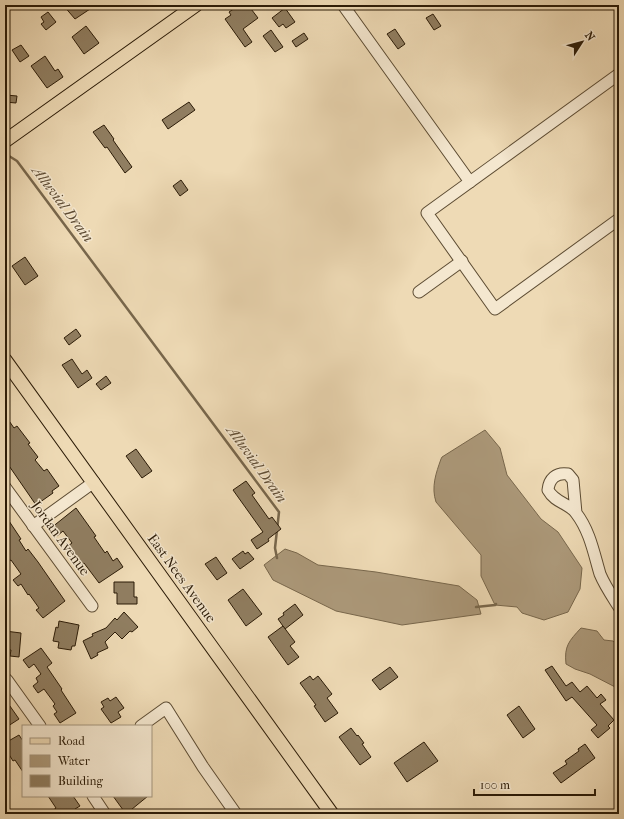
<svg xmlns="http://www.w3.org/2000/svg" width="624" height="819" font-family="'IM FELL French Canon',serif">
<rect width="100%" height="100%" fill="#eedab5"/>
<filter id="stains"><feTurbulence type="fractalNoise" baseFrequency=".005" numOctaves="4"/><feColorMatrix values="0 0 0 0 .2 0 0 0 0 .09 0 0 0 0 .02 0 0 0 .5 -.17"/></filter>
<radialGradient id="worn" r=".72"><stop offset=".6" stop-color="#630" stop-opacity="0"/><stop offset="1" stop-color="#630" stop-opacity=".3"/></radialGradient>
<!-- water -->
<g fill="#ac997a" stroke="#78674c">
<path d="M485 430 500 448 507 475 541 519 558 532 582 568 580 589 568 612 544 620 522 613 517 607 495 605 481 576V555L436 502C431 487 436 473 441 459L442 457Z"/>
<polygon points="285,549 297,553 318,565 376,572 459,586 477,600 481,614 402,625 336,611 273,580 264,565"/>
<path d="M581 628 597 631 604 640 613 641 619 646V689L590 674 575 669 566 664C564 646 569 641 581 628Z"/>
</g>
<g fill="none" stroke-linecap="round" stroke-linejoin="round">
<!-- stream -->
<g stroke="#78674c" stroke-width="2.5">
<polyline points="5,157 9,156 17,161 279,512 275,548 277,558"/>
<polyline points="476,607 495,605 496,604"/>
</g>
</g>
<!-- building -->
<g fill="#907e61" stroke="#2b1b07">
<polygon points="63,5 96,5 75,19"/>
<polygon points="243,5 248,5 258,18 243,29 252,42 245,47 225,19 231,15 229,12 238,6 239,8"/>
<polygon points="285,8 295,22 286,28 283,24 279,27 272,18"/>
<polygon points="48,12 56,22 46,30 41,24 44,22 41,17"/>
<polygon points="433,14 441,26 434,30 426,18"/>
<polygon points="86,26 99,43 84,54 72,37"/>
<polygon points="395,29 405,44 398,49 387,34"/>
<polygon points="271,30 283,47 275,52 263,36"/>
<polygon points="304,33 308,39 296,47 292,41"/>
<polygon points="21,45 29,56 20,62 12,50"/>
<polygon points="45,56 55,71 58,69 63,77 47,88 31,66"/>
<polygon points="6,95 17,96 16,103 5,102"/>
<polygon points="189,102 195,110 168,129 162,120"/>
<polygon points="104,125 114,139 113,140 132,167 125,173 107,147 105,148 93,132"/>
<polygon points="181,180 188,190 180,196 173,186"/>
<polygon points="25,257 38,276 25,285 12,266"/>
<polygon points="76,329 81,336 69,345 64,338"/>
<polygon points="72,359 82,374 87,370 92,378 78,388 62,365"/>
<polygon points="106,376 111,383 101,390 96,384"/>
<polygon points="5,415 14,428 17,426 30,443 28,444 38,457 35,460 44,471 47,469 59,486 52,491 53,493 36,505 5,460"/>
<polygon points="136,449 152,471 142,478 126,456"/>
<polygon points="246,481 255,493 252,495 269,519 272,517 281,529 268,539 269,541 257,549 251,540 263,532 233,490"/>
<polygon points="76,508 96,536 94,537 105,553 107,551 113,561 117,558 123,567 99,583 84,563 81,565 68,546 72,543 63,531 57,536 51,528"/>
<polygon points="5,515 21,539 19,540 26,551 28,549 38,562 65,601 43,618 36,610 39,608 29,594 28,595 21,584 18,586 13,580 21,574 11,560 9,561 5,556"/>
<polygon points="243,551 245,554 248,552 254,559 240,569 232,559"/>
<polygon points="216,557 227,573 217,580 205,564"/>
<polygon points="114,582 134,582 134,597 137,597 137,604 117,604 117,593 114,593"/>
<polygon points="243,589 262,614 246,626 228,600"/>
<polygon points="295,604 303,615 285,629 278,619 284,615 283,613"/>
<polygon points="124,612 138,627 132,632 130,631 122,639 115,632 105,642 108,648 97,653 98,655 91,659 83,641 93,636 92,634 106,628 115,618 117,620"/>
<polygon points="59,621 79,625 75,646 72,646 71,650 58,648 59,642 53,641 56,627 58,628"/>
<polygon points="283,626 295,642 290,646 299,657 288,665 268,637"/>
<polygon points="5,631 21,633 19,657 10,656 11,650 5,650"/>
<polygon points="41,648 52,663 47,667 62,689 61,690 76,713 60,723 54,714 57,712 53,706 55,704 44,689 38,693 33,686 38,682 36,678 41,674 34,664 29,668 23,660"/>
<polygon points="552,666 566,686 572,682 580,692 587,686 597,698 601,694 606,700 600,704 614,720 608,726 610,728 598,738 591,730 597,725 572,697 566,701 545,670"/>
<polygon points="390,667 398,677 380,690 372,680"/>
<polygon points="310,676 313,680 318,676 332,694 327,698 338,713 325,722 314,706 316,705 300,683"/>
<polygon points="116,697 124,708 118,712 121,717 111,723 101,709 104,707 101,702 108,698 110,701"/>
<polygon points="5,699 19,719 5,728"/>
<polygon points="519,706 535,729 523,738 507,715"/>
<polygon points="351,728 357,736 358,735 364,743 362,744 371,757 360,765 339,737"/>
<polygon points="19,735 23,741 23,772 15,760 13,761 5,748 5,743"/>
<polygon points="424,742 438,761 407,782 394,763"/>
<polygon points="585,744 595,758 561,783 553,773 567,764 565,761 579,751 578,749"/>
<polygon points="48,796 73,796 80,806 75,809 78,814 48,814 56,808"/>
<polygon points="113,796 148,796 126,814"/>
</g>
<g fill="none" stroke-linecap="round" stroke-linejoin="round">
<defs>
<g id="minor">
<polyline points="343,5 470,182"/>
<polyline points="619,74 427,213 495,309 619,219"/>
<polyline points="419,292 462,261"/>
<polyline points="5,487 92,606"/>
<path d="M576 513 573 480 568 474C556 472 549 479 548 490 555 503 569 503 576 513 590 531 594 554 600 574 605 586 612 596 619 607"/>
<polyline points="33,526 94,482"/>
<polyline points="5,681 7,680 40,726"/>
<polyline points="141,726 166,708 203,767 236,814"/>
<polyline points="93,796 105,814"/>
</g>
<g id="major">
<polyline points="5,141 196,5"/>
<polyline points="5,360 332,814"/>
</g>
</defs>
<!-- minor casing -->
<use href="#minor" stroke="#5c4b32" stroke-width="13"/>
<!-- major casing -->
<use href="#major" stroke="#2b1b07" stroke-width="15"/>
<!-- minor -->
<use href="#minor" stroke="#f4e7cf" stroke-width="11"/>
<!-- major -->
<use href="#major" stroke="#eedab5" stroke-width="13"/>
</g>
<g text-anchor="middle" stroke-width="3" stroke-linejoin="round" paint-order="stroke">
<!-- street labels -->
<g font-size="14" fill="#2b1b07" stroke="#f4e7cf">
<text transform="translate(61 538) rotate(54)" y="5">Jordan Avenue</text>
<text transform="translate(182 578) rotate(54)" y="5">East Nees Avenue</text>
</g>
<!-- water labels -->
<g font-size="15" font-style="italic" fill="#5f4d35" stroke="#f4e7cf">
<text transform="translate(63 204) rotate(53)" y="5">Alluvial Drain</text>
<text transform="translate(257 464) rotate(54)" y="5">Alluvial Drain</text>
</g>
</g>
<!-- margin -->
<rect width="624" height="819" fill="none" stroke="#eedab5" stroke-width="20"/>
<rect x="6" y="6" width="612" height="807" fill="none" stroke="#2b1b07" stroke-width="2"/>
<rect x="10" y="10" width="604" height="799" fill="none" stroke="#2b1b07"/>
<!-- legend -->
<rect x="22" y="725" width="130" height="72" fill="#f4e7cf" stroke="#a4957f"/>
<rect x="30" y="738" width="20" height="6" fill="#eedab5" stroke="#a4957f"/>
<text x="58" y="745" font-size="12" fill="#2b1b07">Road</text>
<rect x="30" y="755" width="20" height="12" fill="#ac997a" stroke="#a4957f"/>
<text x="58" y="765" font-size="12" fill="#2b1b07">Water</text>
<rect x="30" y="775" width="20" height="12" fill="#907e61" stroke="#a4957f"/>
<text x="58" y="785" font-size="12" fill="#2b1b07">Building</text>
<!-- north arrow -->
<g transform="translate(582 42) rotate(54)" stroke="#f4e7cf" stroke-width="3" paint-order="stroke">
<path d="M0-3L7 15L0 10L-7 15Z" fill="#2b1b07"/>
<text y="-6" font-size="11" font-weight="bold" text-anchor="middle" fill="#2b1b07">N</text>
</g>
<!-- scale -->
<path d="M474 789v6h121v-6" fill="none" stroke="#2b1b07" stroke-width="2"/>
<text x="480" y="789" font-size="12" fill="#2b1b07" stroke="#f4e7cf" stroke-width="3" paint-order="stroke">100 m</text>
<rect width="100%" height="100%" filter="url(#stains)"/>
<rect width="100%" height="100%" fill="url(#worn)"/>
</svg>
